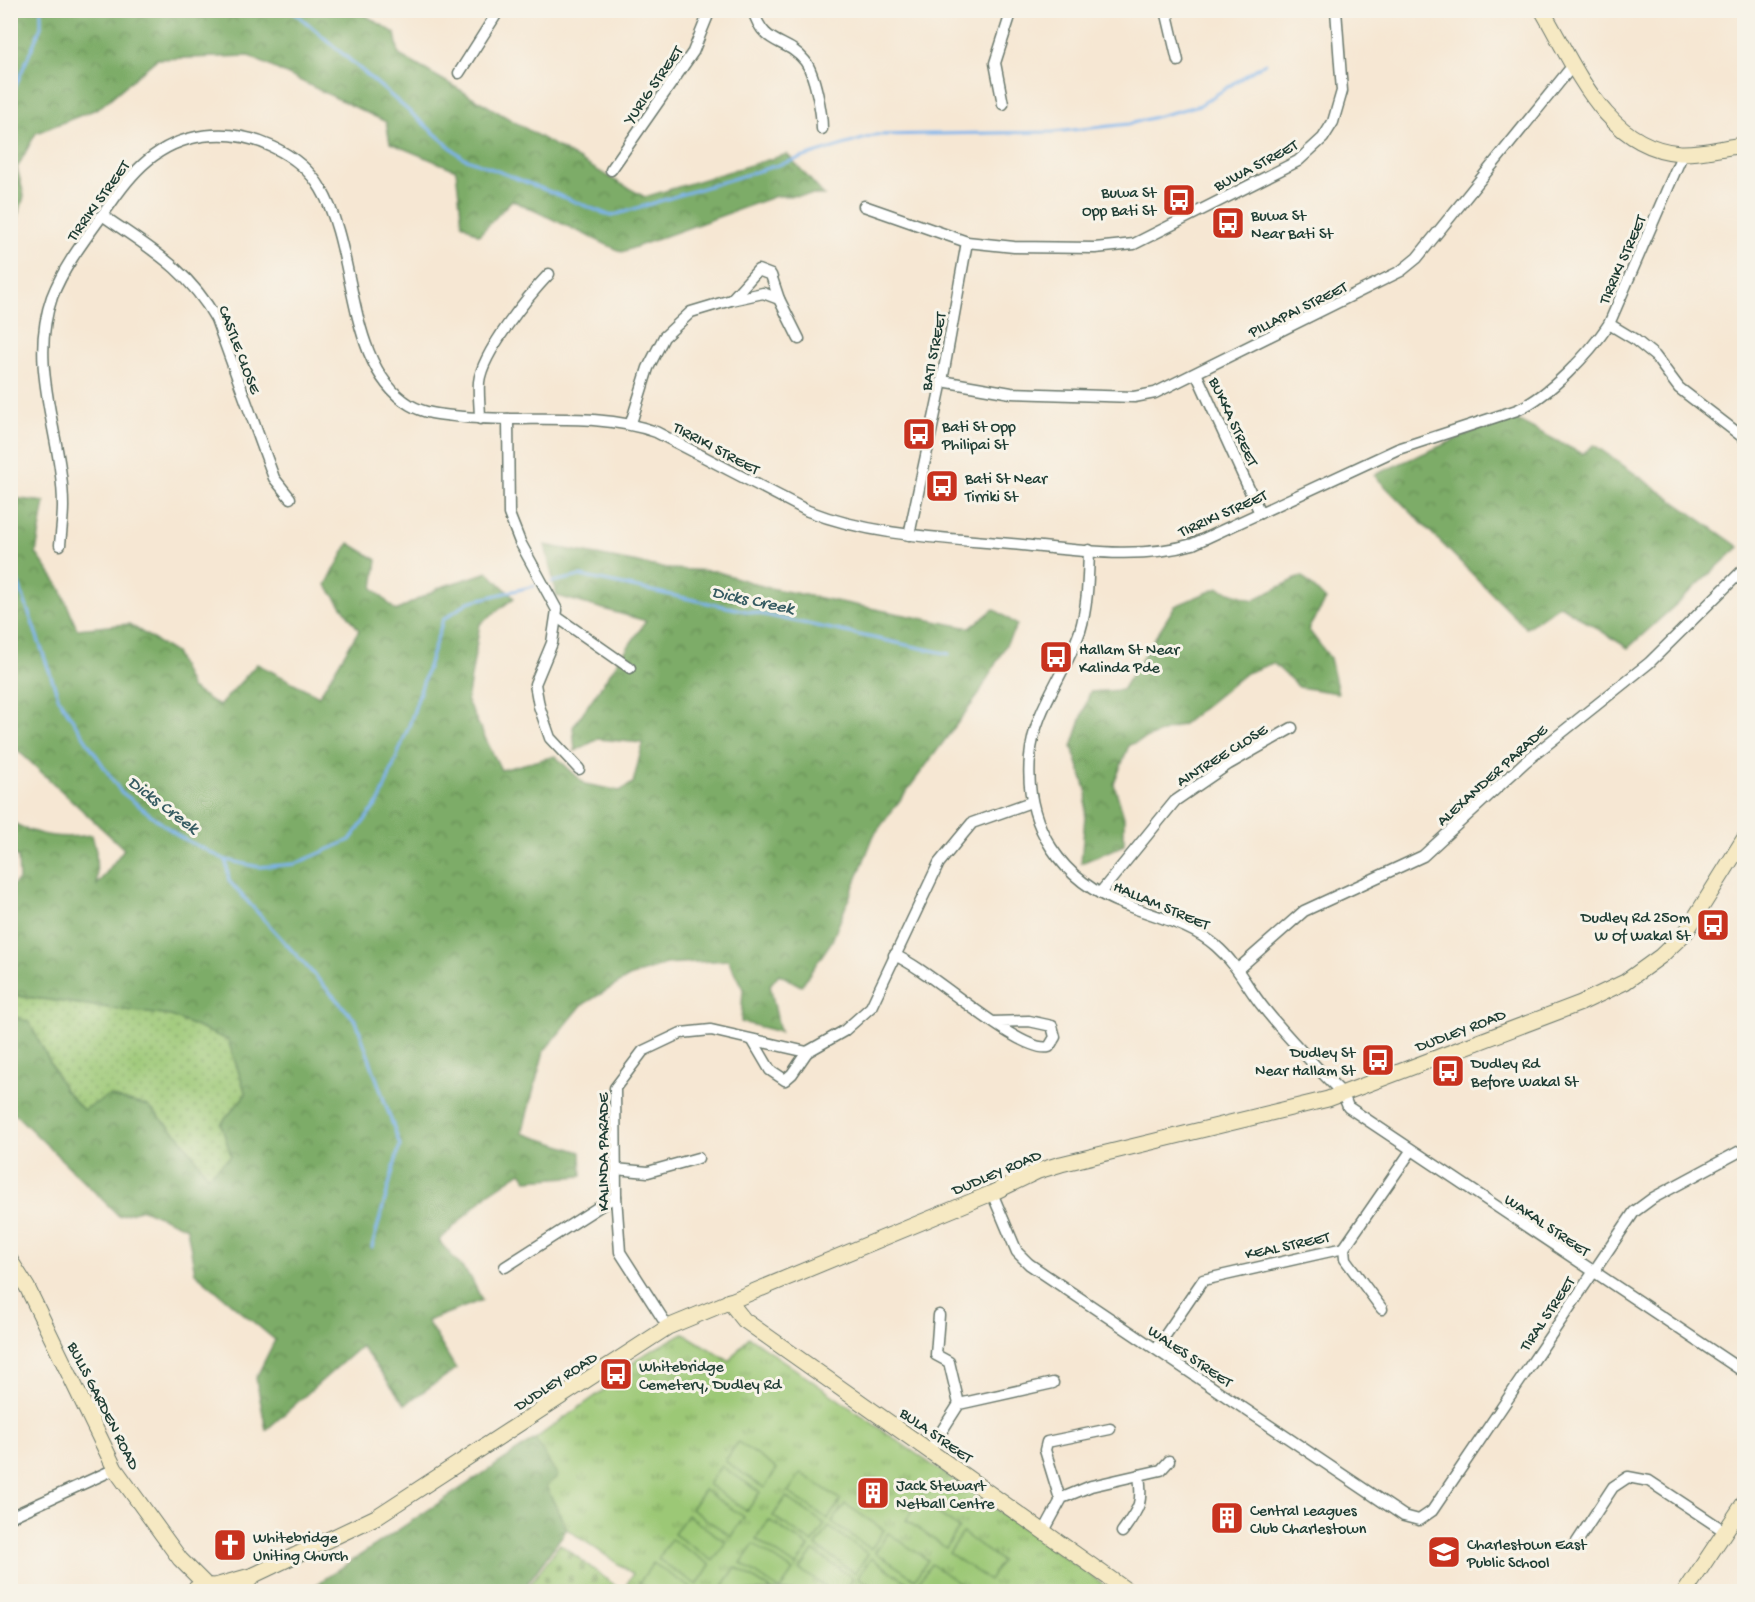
<svg xmlns="http://www.w3.org/2000/svg" width="1755" height="1602" font-family="'Gochi Hand',sans-serif">
<defs>
<pattern id="grass-dots" width="8" height="8" patternUnits="userSpaceOnUse" patternTransform="scale(1.5)"><rect width="8" height="8" fill="#9cc876"/><path d="M2 2h.1M6 6h.1" fill="none" stroke="#7fa462" stroke-width="1.8" stroke-linecap="round"/></pattern>
<pattern id="forest-crowns" width="20" height="18" patternUnits="userSpaceOnUse" patternTransform="scale(1.5)"><rect width="20" height="18" fill="#7dac67"/><path d="M2 6a3 3 0 1 1 6 0M12 15a3 3 0 1 1 6 0" fill="none" stroke="#668d56"/></pattern>
<pattern id="cemetery-stones" width="16" height="16" patternUnits="userSpaceOnUse" patternTransform="scale(1.5)"><rect width="16" height="16" fill="#9cc876"/><path d="M2 7V4a2 2 0 0 1 4 0v3zM10 15v-3a2 2 0 0 1 4 0v3z" fill="#7fa462"/></pattern>
<pattern id="park-tufts" width="24" height="20" patternUnits="userSpaceOnUse" patternTransform="scale(1.5)"><rect width="24" height="20" fill="#9cc876"/><path d="M3 7l-1-3M5 7V3M7 7l1-3M15 17l-1-3M17 17v-4M19 17l1-3" fill="none" stroke="#7fa462"/></pattern>
</defs>
<rect width="100%" height="100%" fill="#f7f3e8"/>
<filter id="ink" filterUnits="userSpaceOnUse"><feTurbulence type="fractalNoise" baseFrequency=".0167" numOctaves="2"/><feDisplacementMap in="SourceGraphic" scale="12" xChannelSelector="R" yChannelSelector="G"/><feConvolveMatrix kernelMatrix="1 2 1 2 8 2 1 2 1" color-interpolation-filters="sRGB"/></filter>
<filter id="wash" filterUnits="userSpaceOnUse"><feTurbulence type="fractalNoise" baseFrequency=".008" numOctaves="4" result="noise"/><feDisplacementMap in="SourceGraphic" scale="24" xChannelSelector="R" yChannelSelector="G"/><feGaussianBlur stdDeviation="1.35" result="paint"/><feColorMatrix in="noise" values="0 0 0 0 0 0 0 0 0 0 0 0 0 0 0 0 0 1.4 0 .05"/><feComposite in="paint" operator="in"/></filter>
<g filter="url(#wash)">
<rect width="100%" height="100%" fill="#f6e7d3"/>
<!-- grass -->
<polygon fill="url(#grass-dots)" stroke="#5e8255" stroke-width="1.5" points="10,995 171,1016 228,1040 246,1094 221,1124 232,1156 208,1176 179,1136 83,1110 64,1089 29,1023 11,1015"/>
<!-- forest -->
<g fill="url(#forest-crowns)" stroke="#4e744e" stroke-width="1.5">
<path d="M11 10 358 11 395 33 399 55C482 101 562 152 645 197L787 154 824 195 776 196 622 252 512 200 479 235 462 223 456 170 390 143 386 122 249 56 157 59 99 108 36 133 17 168 24 196 11 242Z"/>
<polygon points="1509,416 1582,454 1594,445 1739,547 1628,648 1560,605 1526,628 1374,475"/>
<path d="M11 498 45 502 36 553 60 587 77 629 129 624 175 653 191 688 219 706 257 664 319 696 359 630 326 585 349 543 377 560 373 588 396 611 441 587 488 572 514 598 480 624 467 701 501 770 555 756 585 784 620 791 633 783 643 743 598 739 575 751 573 727 646 621 557 596 545 545 669 569 715 571 765 587 970 628 994 609 1017 625 977 697 874 835 832 941 801 986 779 974 770 985 780 1032 741 1022 743 989 728 960 666 964 629 977 582 1005 544 1051 522 1133 581 1152 582 1176 527 1180 521 1172 488 1194 439 1241 471 1278 482 1300 427 1321 456 1369 405 1404 361 1346 266 1430 256 1378 275 1340 195 1273 187 1228 143 1209 119 1216 11 1110V1015L29 1022 64 1089 83 1110 109 1096 148 1106 179 1136 208 1176 231 1156 221 1124 246 1094 228 1040 171 1016 11 995V887L19 880 18 857 11 853 10 821C36 837 63 839 92 835L96 851 97 885 124 849 11 744Z"/>
<polygon points="1302,576 1326,600 1308,629 1330,658 1338,693 1299,687 1273,663 1246,673 1183,724 1129,745 1114,784 1124,817 1124,845 1081,863 1087,792 1072,747 1090,692 1122,690 1175,606 1218,588 1253,600"/>
<polygon points="535,1439 559,1476 546,1487 567,1529 522,1591 305,1592"/>
</g>
<!-- cemetery -->
<polygon fill="url(#cemetery-stones)" stroke="#5e8255" stroke-width="1.5" points="560,1544 622,1591 525,1591"/>
<!-- park -->
<polygon fill="url(#park-tufts)" stroke="#5e8255" stroke-width="1.5" points="683,1333 729,1361 749,1337 1113,1591 638,1591 627,1584 633,1574 567,1529 546,1486 558,1476 535,1439 615,1382 638,1358"/>
<!-- garden -->
<g fill="#9cc876" stroke="#5e8255" stroke-width="1.5">
<polygon points="738,1442 777,1469 764,1488 725,1461"/>
<polygon points="721,1466 760,1492 747,1511 708,1484"/>
<polygon points="801,1473 841,1500 828,1519 788,1492"/>
<polygon points="704,1490 744,1517 731,1536 691,1509"/>
<polygon points="786,1497 825,1524 813,1543 773,1516"/>
<polygon points="920,1501 959,1528 946,1548 906,1520"/>
<polygon points="845,1504 884,1530 871,1549 832,1522"/>
<polygon points="687,1515 726,1542 713,1561 674,1534"/>
<polygon points="769,1520 809,1547 796,1566 756,1539"/>
<polygon points="829,1527 868,1554 855,1573 816,1546"/>
<polygon points="888,1533 928,1560 915,1579 875,1552"/>
<polygon points="963,1533 1001,1561 989,1580 949,1553"/>
<polygon points="671,1539 710,1565 697,1585 658,1559"/>
<polygon points="754,1544 793,1571 780,1590 741,1563"/>
<polygon points="813,1551 853,1578 844,1591 832,1591 800,1570"/>
<polygon points="871,1558 911,1585 906,1591 880,1591 858,1577"/>
<polygon points="653,1563 692,1589 691,1591 652,1591 639,1583"/>
<polygon points="931,1564 971,1591 931,1591 918,1583"/>
<polygon points="736,1567 773,1591 732,1591 723,1586"/>
</g>
<g fill="none" stroke-linecap="round" stroke-linejoin="round">
<!-- stream -->
<g stroke="#7db4ec" stroke-width="3">
<polyline points="292,10 462,157 611,216 876,135 1054,132 1129,124 1200,105 1265,63"/>
<polyline points="10,99 41,27 41,10"/>
<polyline points="10,559 59,699 120,791 178,836 226,860 259,867 295,864 350,840 380,800 410,723 443,620 468,602 534,586"/>
<polyline points="552,582 581,576 949,654"/>
<polyline points="226,860 229,881 356,1021 400,1145 372,1247"/>
<polyline points="718,1592 722,1592"/>
</g>
</g>
</g>
<g filter="url(#ink)">
<g fill="none" stroke-linecap="round" stroke-linejoin="round">
<defs>
<g id="street">
<path d="M753 10C764 48 786 37 805 61 815 74 822 113 822 129"/>
<polyline points="1166,10 1178,61"/>
<polyline points="459,73 499,10"/>
<polyline points="1003,104 995,63 1012,10"/>
<polyline points="611,170 693,52 710,10"/>
<polyline points="864,206 967,242 1014,247 1095,248 1134,244 1298,161 1323,138 1333,122 1342,91 1336,10"/>
<path d="M102 215C149 248 187 268 216 319L274 478 290 498"/>
<polyline points="731,300 763,293 779,299"/>
<polyline points="1609,324 1634,339 1655,356 1679,388 1744,438"/>
<polyline points="1197,375 1260,513"/>
<polyline points="942,381 1011,393 1134,397 1155,393 1401,271 1417,258 1574,64"/>
<path d="M480 419C480 407 478 394 479 382 482 353 529 295 549 274"/>
<polyline points="508,419 509,514 520,542 557,610 552,643 535,684 539,706 550,738 579,769"/>
<polyline points="631,423 648,368 664,337 691,312 731,300 758,270 771,275 779,299 799,339"/>
<polyline points="909,535 942,381 967,242"/>
<path d="M60 545C61 532 63 519 63 506 63 436 27 368 52 297 65 263 90 233 111 203 136 166 164 138 212 135 252 132 300 153 321 189 358 251 345 366 410 405 427 415 445 415 464 417 525 423 598 411 656 432L808 511C872 536 943 538 1011 544 1070 549 1136 561 1193 544L1398 449 1517 410C1549 396 1589 354 1609 324L1683 153"/>
<path d="M1089 550C1088 578 1088 605 1080 631 1065 675 1034 709 1030 757 1024 825 1061 882 1126 905 1156 917 1191 924 1216 946 1236 963 1247 987 1263 1007 1287 1037 1316 1067 1343 1094L1348 1107 1744 1372"/>
<polyline points="557,617 630,668"/>
<polyline points="1100,893 1175,801 1229,764 1292,728"/>
<path d="M894 955C930 969 1019 1054 1049 1047L1055 1037 1052 1026 1029 1021 993 1022"/>
<polyline points="1238,969 1304,911 1423,856 1525,762 1649,663 1744,569"/>
<polyline points="753,1041 770,1070 785,1080 792,1074 807,1052"/>
<polyline points="615,1169 648,1172 698,1158"/>
<polyline points="992,1193 1017,1252 1029,1264 1404,1516 1419,1520 1432,1511 1634,1212 1653,1198 1744,1149"/>
<polyline points="1344,1248 1345,1259 1382,1309"/>
<polyline points="505,1267 616,1196"/>
<polyline points="939,1315 936,1355 949,1362 959,1404"/>
<polyline points="668,1327 620,1252 616,1196 615,1088 643,1051 681,1033 711,1030 807,1052 844,1031 871,1007 939,863 972,823 1031,802"/>
<polyline points="1156,1349 1203,1280 1344,1248 1411,1151"/>
<polyline points="929,1451 959,1404 1053,1383"/>
<polyline points="1060,1499 1045,1450 1047,1442 1110,1429"/>
<polyline points="10,1517 115,1469"/>
<polyline points="1044,1531 1062,1498 1091,1486 1161,1470 1169,1461"/>
<path d="M1122 1532C1139 1508 1143 1505 1139 1475"/>
<polyline points="1575,1545 1613,1487 1628,1477 1649,1481 1726,1532"/>
</g>
<g id="secondary">
<path d="M1542 10C1575 66 1606 148 1680 153 1701 154 1724 147 1744 145"/>
<polyline points="10,1260 27,1287 115,1469 180,1559 206,1585"/>
<polyline points="729,1301 744,1320 761,1332 1129,1592"/>
<polyline points="215,1586 254,1575 376,1517 668,1327 992,1193 1038,1171 1061,1164 1328,1099 1581,1003 1625,982 1661,956 1686,932 1744,839"/>
<polyline points="191,1592 201,1585 213,1586"/>
<polyline points="239,1592 254,1575"/>
<polyline points="1685,1592 1744,1503"/>
</g>
</defs>
<!-- street casing -->
<use href="#street" stroke="#6a786c" stroke-width="13"/>
<!-- secondary casing -->
<use href="#secondary" stroke="#6a786c" stroke-width="17"/>
<!-- street -->
<use href="#street" stroke="#fff" stroke-width="10"/>
<!-- secondary -->
<use href="#secondary" stroke="#f6e9c3" stroke-width="15"/>
</g>
</g>
<!-- icons -->
<defs>
<symbol id="bus-square" viewBox="-11 -11 22 22"><rect x="-9" y="-9" width="18" height="18" rx="4" fill="#c8321e" stroke="#f7f3e8"/><path d="M-5-6H5V4H4V6H2V4H-2V6H-4V4H-5ZM-3.5-4V0h7V-4ZM-3.5 1.2v1.5H-2V1.2ZM2 1.2v1.5H3.5V1.2Z" fill="#fff"/></symbol>
<symbol id="building-square" viewBox="-11 -11 22 22"><rect x="-9" y="-9" width="18" height="18" rx="4" fill="#c8321e" stroke="#f7f3e8"/><path d="M-4-6H4V6H1V3H-1V6H-4ZM-2.5-4.3h1.7v1.8h-1.7ZM.8-4.3h1.7v1.8H.8ZM-2.5-1h1.7V.8h-1.7ZM.8-1h1.7V.8H.8Z" fill="#fff"/></symbol>
<symbol id="church-square" viewBox="-11 -11 22 22"><rect x="-9" y="-9" width="18" height="18" rx="4" fill="#c8321e" stroke="#f7f3e8"/><path d="M-1.2-6h2.4v3.5h3.3v2.4h-3.3V6h-2.4V-.1h-3.3v-2.4h3.3Z" fill="#fff"/></symbol>
<symbol id="school-square" viewBox="-11 -11 22 22"><rect x="-9" y="-9" width="18" height="18" rx="4" fill="#c8321e" stroke="#f7f3e8"/><path d="M0-5L7-2L0 1L-7-2ZM-4 1L0 2.5L4 1V4Q0 6-4 4Z" fill="#fff"/></symbol>
</defs>
<g fill-rule="evenodd">
<use href="#bus-square" x="1160" y="181" width="38" height="38"/>
<use href="#bus-square" x="1209" y="204" width="38" height="38"/>
<use href="#bus-square" x="900" y="415" width="38" height="38"/>
<use href="#bus-square" x="923" y="467" width="38" height="38"/>
<use href="#bus-square" x="1037" y="638" width="38" height="38"/>
<use href="#bus-square" x="1694" y="906" width="38" height="38"/>
<use href="#bus-square" x="1359" y="1041" width="38" height="38"/>
<use href="#bus-square" x="1429" y="1052" width="38" height="38"/>
<use href="#bus-square" x="597" y="1355" width="38" height="38"/>
<use href="#building-square" x="854" y="1474" width="38" height="38"/>
<use href="#building-square" x="1208" y="1499" width="38" height="38"/>
<use href="#church-square" x="211" y="1526" width="38" height="38"/>
<use href="#school-square" x="1425" y="1533" width="38" height="38"/>
</g>
<g text-anchor="middle" stroke-width="6" stroke-linejoin="round" paint-order="stroke">
<!-- street labels -->
<g font-size="16" fill="#1f3d34" stroke="#f7f3e8">
<text transform="translate(652 84) rotate(-55)" y="6">YURIG STREET</text>
<text transform="translate(1255 164) rotate(-28)" y="6">BUWA STREET</text>
<text transform="translate(97 200) rotate(-54)" y="6">TIRRIKI STREET</text>
<text transform="translate(1621 259) rotate(-66)" y="6">TIRRIKI STREET</text>
<text transform="translate(1297 308) rotate(-26)" y="6">PILLAPAI STREET</text>
<text transform="translate(241 349) rotate(69)" y="6">CASTLE CLOSE</text>
<text transform="translate(932 351) rotate(-79)" y="6">BATI STREET</text>
<text transform="translate(1235 421) rotate(65)" y="6">BUKKA STREET</text>
<text transform="translate(717 447) rotate(28)" y="6">TIRRIKI STREET</text>
<text transform="translate(1222 512) rotate(-24)" y="6">TIRRIKI STREET</text>
<text transform="translate(1221 754) rotate(-32)" y="6">AINTREE CLOSE</text>
<text transform="translate(1491 774) rotate(-42)" y="6">ALEXANDER PARADE</text>
<text transform="translate(1162 904) rotate(23)" y="6">HALLAM STREET</text>
<text transform="translate(1460 1029) rotate(-21)" y="6">DUDLEY ROAD</text>
<text transform="translate(602 1152) rotate(-90)" y="6">KALINDA PARADE</text>
<text transform="translate(996 1171) rotate(-23)" y="6">DUDLEY ROAD</text>
<text transform="translate(1548 1224) rotate(34)" y="6">WAKAL STREET</text>
<text transform="translate(1287 1244) rotate(-12)" y="6">KEAL STREET</text>
<text transform="translate(1546 1313) rotate(-56)" y="6">TIRAL STREET</text>
<text transform="translate(1191 1355) rotate(34)" y="6">WALES STREET</text>
<text transform="translate(555 1380) rotate(-33)" y="6">DUDLEY ROAD</text>
<text transform="translate(105 1405) rotate(63)" y="6">BULLS GARDEN ROAD</text>
<text transform="translate(937 1434) rotate(35)" y="6">BULA STREET</text>
</g>
<!-- poi labels -->
<g font-size="16" fill="#1f3d34" stroke="#f7f3e8" text-anchor="start">
<text x="1156" y="197" text-anchor="end">Buwa St<tspan x="1156" dy="18">Opp Bati St</tspan></text>
<text x="1251" y="220">Buwa St<tspan x="1251" dy="18">Near Bati St</tspan></text>
<text x="942" y="431">Bati St Opp<tspan x="942" dy="18">Philipai St</tspan></text>
<text x="965" y="483">Bati St Near<tspan x="965" dy="18">Tirriki St</tspan></text>
<text x="1079" y="654">Hallam St Near<tspan x="1079" dy="18">Kalinda Pde</tspan></text>
<text x="1690" y="922" text-anchor="end">Dudley Rd 250m<tspan x="1690" dy="18">W Of Wakal St</tspan></text>
<text x="1355" y="1057" text-anchor="end">Dudley St<tspan x="1355" dy="18">Near Hallam St</tspan></text>
<text x="1471" y="1068">Dudley Rd<tspan x="1471" dy="18">Before Wakal St</tspan></text>
<text x="639" y="1371">Whitebridge<tspan x="639" dy="18">Cemetery, Dudley Rd</tspan></text>
<text x="896" y="1490">Jack Stewart<tspan x="896" dy="18">Netball Centre</tspan></text>
<text x="1250" y="1515">Central Leagues<tspan x="1250" dy="18">Club Charlestown</tspan></text>
<text x="253" y="1542">Whitebridge<tspan x="253" dy="18">Uniting Church</tspan></text>
<text x="1467" y="1549">Charlestown East<tspan x="1467" dy="18">Public School</tspan></text>
</g>
<!-- water labels -->
<g font-size="18" font-style="italic" fill="#365b62" stroke="#f7f3e8">
<text transform="translate(753 599) rotate(12)" y="6">Dicks Creek</text>
<text transform="translate(164 804) rotate(37)" y="6">Dicks Creek</text>
</g>
</g>
<!-- margin -->
<rect width="1755" height="1602" fill="none" stroke="#f7f3e8" stroke-width="36"/>
</svg>
